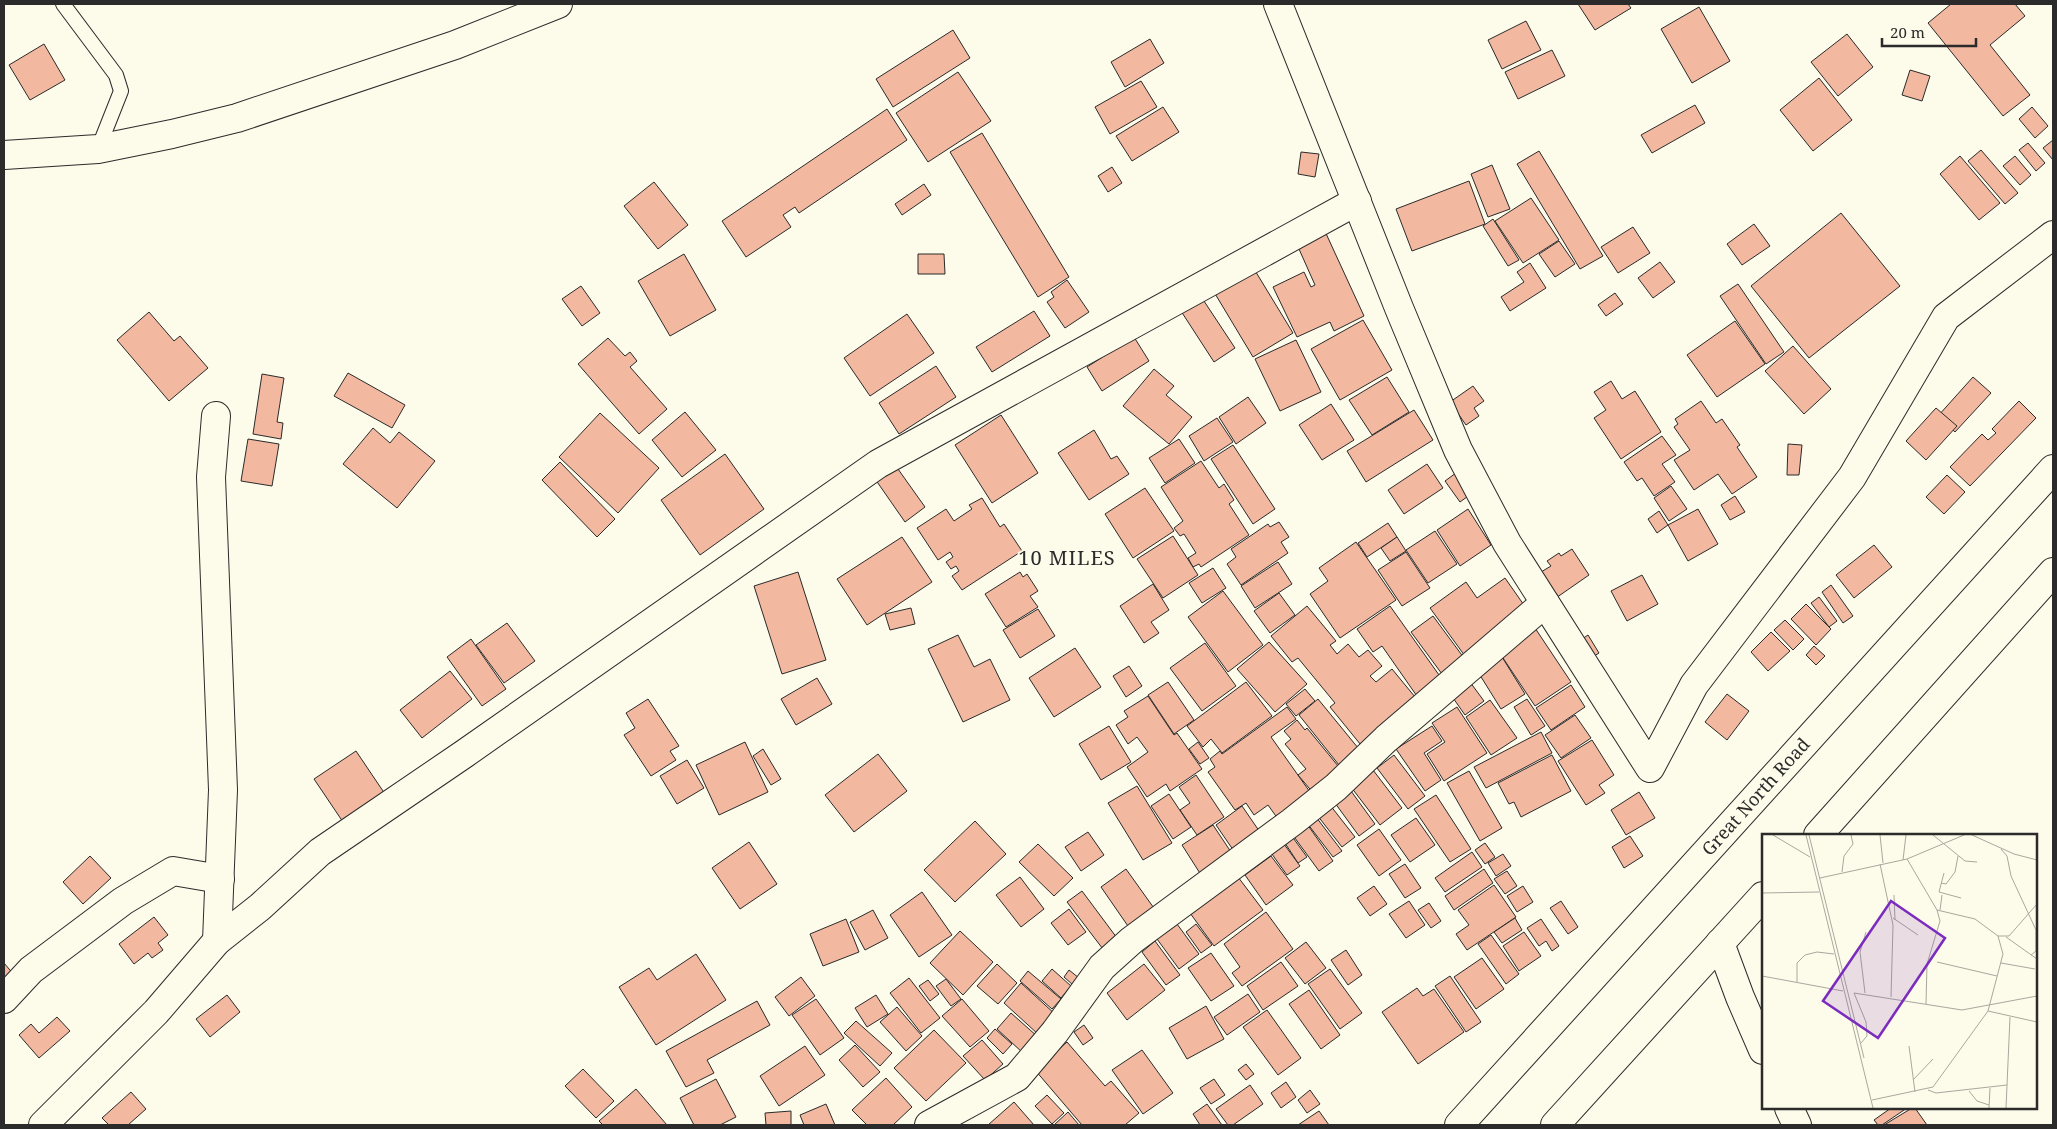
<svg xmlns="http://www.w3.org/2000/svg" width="2057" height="1129" font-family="'Noto Serif',serif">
<rect width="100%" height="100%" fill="#fdfbea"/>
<!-- building -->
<g fill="#f2b8a0" stroke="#2b2b2b">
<polygon points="1578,4 1628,4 1631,8 1595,30"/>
<polygon points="1951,4 2015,4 2025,16 1990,45 2030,95 2003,116 1928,23"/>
<polygon points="1699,7 1730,61 1692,83 1661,29"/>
<polygon points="1526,21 1541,50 1502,69 1488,40"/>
<polygon points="953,30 970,58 893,107 876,79"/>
<polygon points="1847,34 1873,67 1838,96 1811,62"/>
<polygon points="1150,39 1164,63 1125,87 1111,62"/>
<polygon points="44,44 65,80 30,100 9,65"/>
<polygon points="1552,50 1565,76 1518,99 1505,72"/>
<polygon points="1910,70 1930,76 1922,101 1902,95"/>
<polygon points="958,72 991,121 928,162 896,113"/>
<polygon points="1819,78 1852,120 1813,151 1780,110"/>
<polygon points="1141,81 1157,107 1110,134 1095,107"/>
<polygon points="1695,105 1705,123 1652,153 1641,135"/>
<polygon points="1163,107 1179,132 1132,161 1116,136"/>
<polygon points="2032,107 2048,126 2035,138 2019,119"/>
<polygon points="887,109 907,140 799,213 795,207 783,215 791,227 746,257 722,221"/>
<polygon points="982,133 1069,277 1038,297 950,152"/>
<polygon points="2053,140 2053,160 2043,148"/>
<polygon points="2028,143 2045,163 2036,171 2019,150"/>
<polygon points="1981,150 2018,193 2005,204 1968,161"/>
<polygon points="1539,151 1603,256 1580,269 1517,164"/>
<polygon points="1301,152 1319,154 1315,177 1298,174"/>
<polygon points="1960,156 2000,203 1979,220 1940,174"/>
<polygon points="2015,156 2031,175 2020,185 2003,166"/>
<polygon points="1492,165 1510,209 1488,217 1471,174"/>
<polygon points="1112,167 1122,183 1108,192 1098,176"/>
<polygon points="1469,181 1485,224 1412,251 1396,209"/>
<polygon points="654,182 688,225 658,249 624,206"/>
<polygon points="924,184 931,195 902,215 895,204"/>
<polygon points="1531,198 1559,240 1523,263 1495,221"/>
<polygon points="1841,213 1900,286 1809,358 1751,286"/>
<polygon points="1493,219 1519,260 1508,266 1483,226"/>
<polygon points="1754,224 1770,246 1742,265 1727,244"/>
<polygon points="1323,227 1364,316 1334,331 1330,322 1297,337 1273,287 1304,272 1311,287 1315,285 1295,240"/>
<polygon points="1633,227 1650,253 1618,273 1601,247"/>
<polygon points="1559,241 1575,264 1555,277 1539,254"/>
<polygon points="684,254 716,310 670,336 638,281"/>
<polygon points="918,254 944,254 945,274 918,274"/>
<polygon points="1660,262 1675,282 1653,298 1638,278"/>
<polygon points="1530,263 1546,288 1510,311 1501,297 1524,282 1517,272"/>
<polygon points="1251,264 1293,333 1253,357 1211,287"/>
<polygon points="1067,280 1089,312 1065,328 1047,302 1054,297 1051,292"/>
<polygon points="1738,284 1784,352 1766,364 1720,296"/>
<polygon points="581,286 600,313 582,326 562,299"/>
<polygon points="1615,293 1623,304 1606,316 1598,305"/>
<polygon points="1200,295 1235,348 1214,362 1179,308"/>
<polygon points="1034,311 1050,336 992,372 976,347"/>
<polygon points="149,312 174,341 180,336 208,368 169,401 117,340"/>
<polygon points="907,314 934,353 870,396 844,358"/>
<polygon points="1363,320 1392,370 1340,400 1311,349"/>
<polygon points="1735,321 1765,364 1717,397 1687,355"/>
<polygon points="1134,337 1149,361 1102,391 1087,367"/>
<polygon points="608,338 625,356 630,352 637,361 630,367 667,409 639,434 578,364"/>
<polygon points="1296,340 1321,392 1280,411 1255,359"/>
<polygon points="1793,346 1831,389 1804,414 1765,371"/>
<polygon points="936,366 956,397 899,434 879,403"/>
<polygon points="1154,369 1174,386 1166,395 1192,417 1169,444 1123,406"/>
<polygon points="348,373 405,405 392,428 334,396"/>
<polygon points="262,374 284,378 277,422 283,423 281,439 253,434"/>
<polygon points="1387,377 1409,412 1372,435 1349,400"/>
<polygon points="1973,377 1991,393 1955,432 1938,416"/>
<polygon points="1611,381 1622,399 1635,391 1661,432 1621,459 1594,418 1606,410 1594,392"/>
<polygon points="1473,386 1484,401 1474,408 1479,416 1466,425 1450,402"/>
<polygon points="1248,397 1266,423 1236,444 1219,417"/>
<polygon points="1701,401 1716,423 1722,419 1740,445 1737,447 1757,477 1732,494 1718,474 1694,490 1674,460 1690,450 1674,427 1678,424 1675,419"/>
<polygon points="2019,401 2036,418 1970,486 1950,467 1982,434 1988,440 1996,433 1992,429"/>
<polygon points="1331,404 1354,440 1322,460 1299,425"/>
<polygon points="1936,408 1957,426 1926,460 1906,441"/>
<polygon points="1414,410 1433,440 1366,482 1347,451"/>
<polygon points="685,412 716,450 682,477 652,440"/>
<polygon points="600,413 659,468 618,513 559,457"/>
<polygon points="1001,415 1038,473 992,503 955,445"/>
<polygon points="1217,418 1233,442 1204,461 1189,436"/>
<polygon points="373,428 390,443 399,432 435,461 397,508 343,464"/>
<polygon points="1094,430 1111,459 1117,456 1129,474 1089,500 1058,453"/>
<polygon points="1662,436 1676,455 1662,464 1675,482 1654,496 1642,478 1637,481 1624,462"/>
<polygon points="248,439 279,444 272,486 241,481"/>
<polygon points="1179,439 1195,463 1165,483 1149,458"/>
<polygon points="1788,444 1802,445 1799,475 1787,475"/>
<polygon points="1233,445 1275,509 1253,524 1211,459"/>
<polygon points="725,454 764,509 700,555 661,500"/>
<polygon points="1201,461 1219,488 1224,484 1234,500 1229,504 1249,535 1201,567 1199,564 1193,567 1188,558 1196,553 1184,534 1180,536 1174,528 1183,521 1161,487"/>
<polygon points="560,462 615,519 597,537 542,480"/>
<polygon points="893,462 925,507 905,522 873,476"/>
<polygon points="1427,464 1443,488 1404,514 1388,490"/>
<polygon points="1460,470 1475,491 1460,502 1445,481"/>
<polygon points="1947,475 1965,492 1944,514 1926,497"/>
<polygon points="1671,486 1687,509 1669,521 1654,498"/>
<polygon points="1145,488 1174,531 1133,558 1105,514"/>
<polygon points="1735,496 1745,512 1730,520 1721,505"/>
<polygon points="982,498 1000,527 1004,524 1022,551 962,590 952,576 959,571 956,566 951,569 946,562 953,557 950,552 938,560 917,528 946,509 954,521 972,509 969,505"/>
<polygon points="1468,509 1491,545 1460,566 1437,530"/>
<polygon points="1698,509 1718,544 1688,561 1668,525"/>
<polygon points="1659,511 1668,525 1657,533 1648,519"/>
<polygon points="1279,522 1289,537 1281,542 1288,553 1241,585 1227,564 1236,557 1231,549 1268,524 1270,527"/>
<polygon points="1388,523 1397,537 1367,557 1358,543"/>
<polygon points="1435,531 1457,564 1428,583 1406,550"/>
<polygon points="1173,536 1198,575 1163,598 1137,559"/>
<polygon points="902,537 932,582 867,625 837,579"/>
<polygon points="1397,537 1406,551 1390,561 1381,548"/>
<polygon points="1356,542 1396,600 1340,638 1310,594 1328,581 1319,568"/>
<polygon points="1874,545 1892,567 1854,598 1836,575"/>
<polygon points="1572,549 1589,575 1553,600 1536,575 1551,566 1547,561 1559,553 1561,556"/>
<polygon points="1406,552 1430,588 1402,606 1378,570"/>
<polygon points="1278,562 1292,584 1255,608 1241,586"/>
<polygon points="1213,568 1226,588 1202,603 1189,583"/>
<polygon points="798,572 826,660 782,674 754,586"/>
<polygon points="1020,572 1023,577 1027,574 1038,591 1030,596 1038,607 1006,627 985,594"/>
<polygon points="1642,575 1658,604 1627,621 1611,591"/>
<polygon points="1505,578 1526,608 1465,656 1430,608 1466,582 1477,598"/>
<polygon points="1153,584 1169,610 1151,622 1159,633 1144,643 1120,606"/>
<polygon points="1831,585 1853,616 1843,623 1822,592"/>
<polygon points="1223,591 1263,645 1228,672 1188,617"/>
<polygon points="1279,593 1295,615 1270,633 1254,611"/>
<polygon points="1819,597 1837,621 1829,627 1811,603"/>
<polygon points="1806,604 1831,629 1816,645 1791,619"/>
<polygon points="1307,606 1336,641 1330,645 1337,654 1348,644 1359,657 1368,650 1382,666 1370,676 1376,682 1392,669 1420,703 1365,750 1330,707 1335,703 1298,658 1292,662 1271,636"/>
<polygon points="1390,606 1444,682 1419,699 1382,646 1373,652 1357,629"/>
<polygon points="911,608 915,624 890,630 885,614"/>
<polygon points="1038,609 1055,636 1020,658 1003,630"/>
<polygon points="1433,616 1464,658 1442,674 1411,632"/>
<polygon points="1785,620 1804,639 1793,650 1774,630"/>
<polygon points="507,623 535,661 504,683 476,645"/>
<polygon points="1535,628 1571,682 1535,706 1499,652"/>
<polygon points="1771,632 1790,651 1768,671 1751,652"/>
<polygon points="958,635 974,667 990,659 1010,700 963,722 928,649"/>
<polygon points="1588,635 1599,653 1586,661 1575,644"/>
<polygon points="471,639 506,689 482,706 447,657"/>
<polygon points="1269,642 1307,684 1275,712 1237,669"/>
<polygon points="1205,643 1236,686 1202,711 1170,668"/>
<polygon points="1814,646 1825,656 1816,665 1806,655"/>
<polygon points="1075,648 1101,687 1054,717 1029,678"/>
<polygon points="1502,657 1525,694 1501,709 1478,672"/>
<polygon points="1129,666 1142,686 1126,697 1113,676"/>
<polygon points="450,671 472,699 422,738 400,710"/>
<polygon points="817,678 832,704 796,725 781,699"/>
<polygon points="1168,682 1194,720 1174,734 1148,695"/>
<polygon points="1246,682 1272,716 1222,753 1211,739 1203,747 1187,726"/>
<polygon points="1470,682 1484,701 1465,715 1451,695"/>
<polygon points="1571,685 1585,707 1551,730 1536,708"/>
<polygon points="1305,689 1315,701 1296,716 1286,704"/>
<polygon points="1727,694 1749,711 1727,740 1705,722"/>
<polygon points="1148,696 1174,735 1177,733 1202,769 1170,791 1166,784 1147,797 1127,767 1148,752 1137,737 1128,744 1116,725 1128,717 1124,711"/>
<polygon points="648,699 679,746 670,751 676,760 651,776 624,735 635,728 626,713"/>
<polygon points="1318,699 1363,754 1343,770 1299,715"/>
<polygon points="1527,699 1545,726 1531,735 1514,707"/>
<polygon points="1490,700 1517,738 1491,755 1466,717"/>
<polygon points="1287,707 1296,719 1271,737 1317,802 1283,826 1268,805 1254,815 1246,803 1235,810 1208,772 1215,767 1210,759 1220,751 1222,754"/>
<polygon points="1457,707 1487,753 1444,781 1427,754 1445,742 1432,723"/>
<polygon points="1575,715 1591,738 1561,758 1545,735"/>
<polygon points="1297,720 1305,730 1307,728 1343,772 1315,795 1298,775 1306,769 1285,744 1291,739 1284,731"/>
<polygon points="1109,726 1131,762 1101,780 1079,744"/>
<polygon points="1432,726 1442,741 1424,753 1441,780 1425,791 1396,749"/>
<polygon points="1541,732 1552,753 1486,788 1474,767"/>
<polygon points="1592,740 1614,775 1599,785 1605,793 1586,805 1558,761"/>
<polygon points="745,742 768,792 719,815 696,765"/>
<polygon points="1198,742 1209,758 1200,764 1189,749"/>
<polygon points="763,749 781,779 771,785 753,756"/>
<polygon points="356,751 385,794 343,822 314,779"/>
<polygon points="878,754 907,791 854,832 825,795"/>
<polygon points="1394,755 1425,796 1408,809 1377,768"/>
<polygon points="1552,755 1571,791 1521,817 1514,802 1509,804 1498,783"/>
<polygon points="687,760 704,788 677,804 660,776"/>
<polygon points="1373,770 1402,808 1380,825 1351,787"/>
<polygon points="1469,771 1502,828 1480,841 1447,783"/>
<polygon points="1196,775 1224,817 1197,835 1180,810 1190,803 1179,787"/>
<polygon points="1137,786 1172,843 1143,860 1108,803"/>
<polygon points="1351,791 1375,824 1359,836 1335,803"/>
<polygon points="1639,792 1655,818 1626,835 1611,810"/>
<polygon points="1169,794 1191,827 1173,839 1151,806"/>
<polygon points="1436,795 1471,849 1450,862 1414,809"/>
<polygon points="1330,805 1355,837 1342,847 1317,815"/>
<polygon points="1242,806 1264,838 1238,857 1216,825"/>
<polygon points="1316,817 1342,851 1333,857 1307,823"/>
<polygon points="1416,818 1435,845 1410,862 1391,835"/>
<polygon points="975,821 1006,854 955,902 924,870"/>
<polygon points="1307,824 1333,861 1319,871 1292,834"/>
<polygon points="1213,825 1235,858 1203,878 1182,845"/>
<polygon points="1379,829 1401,860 1379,876 1357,845"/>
<polygon points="1088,832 1104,855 1081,871 1065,847"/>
<polygon points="1291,835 1307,857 1298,863 1283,840"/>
<polygon points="1630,836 1643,856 1624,868 1612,847"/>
<polygon points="1281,840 1300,866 1287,875 1269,850"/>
<polygon points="749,842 777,884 740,909 712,868"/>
<polygon points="1485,843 1495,857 1485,864 1475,850"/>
<polygon points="1038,844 1073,878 1054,896 1019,862"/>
<polygon points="1472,852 1482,867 1445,892 1435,878"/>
<polygon points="1503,854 1511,866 1496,876 1488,863"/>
<polygon points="90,856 111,878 83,904 63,882"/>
<polygon points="1271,856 1293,885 1266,905 1245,875"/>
<polygon points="1405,864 1421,888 1405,898 1389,874"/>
<polygon points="1126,869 1156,911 1130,929 1101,887"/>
<polygon points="1484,869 1493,883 1454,910 1445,896"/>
<polygon points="1507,871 1517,886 1505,894 1494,879"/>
<polygon points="1020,877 1044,909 1021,927 996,895"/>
<polygon points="1238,877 1263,910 1214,946 1190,913"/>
<polygon points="1494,885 1516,917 1467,950 1456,934 1469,925 1458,910"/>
<polygon points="1374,886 1387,904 1370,916 1357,898"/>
<polygon points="1523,886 1533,902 1517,912 1507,896"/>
<polygon points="1082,891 1120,942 1106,953 1067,902"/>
<polygon points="922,892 952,935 919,957 890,915"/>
<polygon points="1409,901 1425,925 1406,938 1389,914"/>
<polygon points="1561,901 1578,927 1568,934 1550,908"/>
<polygon points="1429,903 1441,921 1431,928 1418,910"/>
<polygon points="1069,909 1086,932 1068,945 1051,923"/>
<polygon points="873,910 888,938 865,950 850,922"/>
<polygon points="1266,912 1293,949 1242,986 1232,973 1240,967 1224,944"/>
<polygon points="154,917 168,935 158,943 163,950 152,958 148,953 134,964 119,944"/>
<polygon points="1515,918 1522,930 1502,943 1494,932"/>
<polygon points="846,919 859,952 823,966 810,934"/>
<polygon points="1541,919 1559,946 1552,951 1546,941 1539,946 1527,928"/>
<polygon points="1177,924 1199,954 1179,969 1157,939"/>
<polygon points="1196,924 1212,945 1201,953 1186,932"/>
<polygon points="960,931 993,962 963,995 930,963"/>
<polygon points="1524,932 1541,956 1519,971 1503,946"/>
<polygon points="1491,935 1519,974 1506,984 1478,944"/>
<polygon points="1155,941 1180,975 1166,985 1142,952"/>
<polygon points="1306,942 1326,968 1305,984 1285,958"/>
<polygon points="1346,950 1362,975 1348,985 1331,960"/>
<polygon points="1211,953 1234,986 1211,1001 1188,968"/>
<polygon points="696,954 726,1000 656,1045 619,987 649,968 657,980"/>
<polygon points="1482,958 1504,989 1476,1009 1454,977"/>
<polygon points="1281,962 1298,986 1263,1010 1247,986"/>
<polygon points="4,963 15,976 4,986"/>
<polygon points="997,964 1017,983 998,1004 977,986"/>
<polygon points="1144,964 1165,990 1127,1020 1107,993"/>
<polygon points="1052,969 1071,986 1061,998 1042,981"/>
<polygon points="1330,969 1362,1013 1340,1029 1308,984"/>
<polygon points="1069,970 1079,978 1073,985 1064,977"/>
<polygon points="1028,971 1061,999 1052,1009 1020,981"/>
<polygon points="1450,976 1481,1022 1466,1032 1435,986"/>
<polygon points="801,977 815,996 789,1016 775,997"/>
<polygon points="909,978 940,1018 921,1033 890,993"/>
<polygon points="946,979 961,999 951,1006 936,986"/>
<polygon points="928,980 939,994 930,1001 919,986"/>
<polygon points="1021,983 1056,1015 1039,1035 1004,1003"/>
<polygon points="1417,988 1423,996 1434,989 1464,1032 1418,1064 1382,1012"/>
<polygon points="1309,990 1340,1035 1321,1049 1289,1004"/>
<polygon points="1248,994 1260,1012 1227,1035 1214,1017"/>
<polygon points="227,995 240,1012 210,1037 196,1019"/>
<polygon points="876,995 888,1014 867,1027 855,1008"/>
<polygon points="816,999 844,1038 820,1055 792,1015"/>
<polygon points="962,999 989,1031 970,1047 942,1016"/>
<polygon points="757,1001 770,1025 707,1060 714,1073 686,1087 666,1051"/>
<polygon points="1206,1006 1224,1039 1187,1059 1169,1028"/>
<polygon points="897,1007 922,1036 906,1051 880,1022"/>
<polygon points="1267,1010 1301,1058 1278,1075 1243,1027"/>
<polygon points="1011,1013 1038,1037 1023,1053 997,1029"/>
<polygon points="57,1017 70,1031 39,1058 19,1035 31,1024 39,1033"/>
<polygon points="856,1021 892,1053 880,1066 844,1033"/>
<polygon points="1084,1025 1093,1038 1083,1045 1074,1032"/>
<polygon points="995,1029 1012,1044 1003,1054 987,1038"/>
<polygon points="934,1030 966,1063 926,1101 894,1068"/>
<polygon points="982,1040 1003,1064 985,1080 963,1056"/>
<polygon points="1067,1042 1105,1086 1111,1081 1139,1113 1125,1125 1082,1125 1035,1070"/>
<polygon points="855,1045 880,1072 863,1087 839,1060"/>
<polygon points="805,1046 825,1075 779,1106 760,1076"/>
<polygon points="1142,1050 1173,1093 1143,1114 1112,1070"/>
<polygon points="1246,1064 1254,1074 1246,1080 1238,1070"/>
<polygon points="583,1069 614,1101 596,1118 565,1086"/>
<polygon points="886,1078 912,1107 893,1125 867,1125 852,1110"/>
<polygon points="716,1079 736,1117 720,1125 694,1125 680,1098"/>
<polygon points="1214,1079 1225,1095 1211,1104 1200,1088"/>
<polygon points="1286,1082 1296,1097 1281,1108 1271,1093"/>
<polygon points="1250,1085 1263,1104 1233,1125 1228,1125 1216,1109"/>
<polygon points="636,1089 667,1125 603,1125 599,1121"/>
<polygon points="1310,1090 1320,1104 1307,1113 1298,1100"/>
<polygon points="131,1092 146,1109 128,1125 109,1125 102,1118"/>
<polygon points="1047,1095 1064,1113 1052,1124 1035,1106"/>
<polygon points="1014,1102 1034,1125 988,1125"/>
<polygon points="826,1104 835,1125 804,1125 800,1115"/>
<polygon points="1207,1104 1222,1125 1200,1125 1193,1114"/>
<polygon points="1891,1108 1907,1108 1882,1125 1878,1125 1874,1120"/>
<polygon points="1912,1108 1915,1108 1927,1125 1884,1125"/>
<polygon points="791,1111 791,1125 766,1125 765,1113"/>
<polygon points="1319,1111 1329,1125 1298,1125"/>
<polygon points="1068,1112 1079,1125 1054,1125"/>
</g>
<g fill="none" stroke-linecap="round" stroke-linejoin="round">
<defs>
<polyline id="service" points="63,4 116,75 121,91 98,149"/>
<g id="minor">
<polyline points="1278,4 1399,308 1458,450 1507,543 1650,768 1694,685 1852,477 1946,317 2053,235"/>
<polyline points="4,155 98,149 172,134 237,118 455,45 558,4"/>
<polyline points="216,416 211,477 223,790 217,941"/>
<polyline points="4,999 31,970 123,901 173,871 220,879"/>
<polyline points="43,1125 156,1012 217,941 260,907 320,852 464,754 878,464 1357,201"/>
<polyline points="929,1125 1017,1077 1055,1032 1102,967 1132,940 1292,822 1336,787 1386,739 1545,603"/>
</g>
<g id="tertiary">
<polyline points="1720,943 1740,997 1763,1050"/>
<polyline points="1789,1108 1797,1125"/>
</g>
<g id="trunk">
<polyline points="1818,835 2053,572"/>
<polyline points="1459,1125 2053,469"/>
<polyline points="1555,1125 1763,896"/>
</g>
</defs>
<!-- service casing -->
<use href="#service" stroke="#2b2b2b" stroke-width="16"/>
<!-- minor casing -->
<use href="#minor" stroke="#2b2b2b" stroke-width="30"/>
<!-- tertiary casing -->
<use href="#tertiary" stroke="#2b2b2b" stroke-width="30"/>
<!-- trunk casing -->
<use href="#trunk" stroke="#2b2b2b" stroke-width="30"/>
<!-- service -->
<use href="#service" stroke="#fdfbea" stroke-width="14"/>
<!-- minor -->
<use href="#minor" stroke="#fdfbea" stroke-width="28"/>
<!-- tertiary -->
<use href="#tertiary" stroke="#fdfbea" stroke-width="28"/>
<!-- trunk -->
<use href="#trunk" stroke="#fdfbea" stroke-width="28"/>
</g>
<g text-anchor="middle" stroke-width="4" stroke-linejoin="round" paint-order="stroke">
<!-- street labels -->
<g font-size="18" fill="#2b2b2b" stroke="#fdfbea">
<text transform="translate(1756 797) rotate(-48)" y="6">Great North Road</text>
</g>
<!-- quarter labels -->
<g font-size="20" letter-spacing="1" fill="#2b2b2b" stroke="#fdfbea">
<text x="1067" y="565">10 MILES</text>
</g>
</g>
<!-- overview -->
<g transform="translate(1762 834)">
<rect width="275" height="275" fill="#fdfbea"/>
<path fill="none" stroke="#a9a89e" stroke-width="1" d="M11 1 48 23M44 1 111 274M47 1 102 224M118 1 121 29M171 1 203 27 215 28M210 1 252 20 275 26M239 15 245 22 249 42 274 96V117L269 121M145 25 175 76 178 87 165 130 164 170M141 26 144 1M118 30 131 91 129 163M80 38 82 22 91 10 89 1M182 39 177 58 199 64M58 44 145 25 202 1M179 49 184 50 193 38 196 22M0 59 57 58M132 61 133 86M178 76 180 61M131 84 156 101M236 102H247L275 70M244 103 275 125M175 128 235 142M239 129 273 135M0 142 81 157M35 148V129L43 121 55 118 72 120M103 159 98 118 104 98M226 177 275 188M99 209 105 202 104 188 92 159 200 176 275 162M147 212 153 258M151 246 171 225M166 256 174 259 245 251M207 257 215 267 227 271M110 266 171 253 226 177 241 120 236 102 213 85 175 76M227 274 228 254M244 274 248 183"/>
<path fill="#7b2cbf" fill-opacity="0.15" stroke="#7b2cbf" stroke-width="2.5" d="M129 67 183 104 116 204 61 167Z"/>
<rect width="275" height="275" fill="none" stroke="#2b2b2b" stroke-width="2.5"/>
</g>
<!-- border -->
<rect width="2057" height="1129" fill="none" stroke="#2b2b2b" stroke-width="10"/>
<!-- scale -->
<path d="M1882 38v8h94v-8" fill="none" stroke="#2b2b2b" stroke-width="2.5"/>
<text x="1890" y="38" font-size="15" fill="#2b2b2b" stroke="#fdfbea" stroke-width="4" paint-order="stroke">20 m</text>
</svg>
